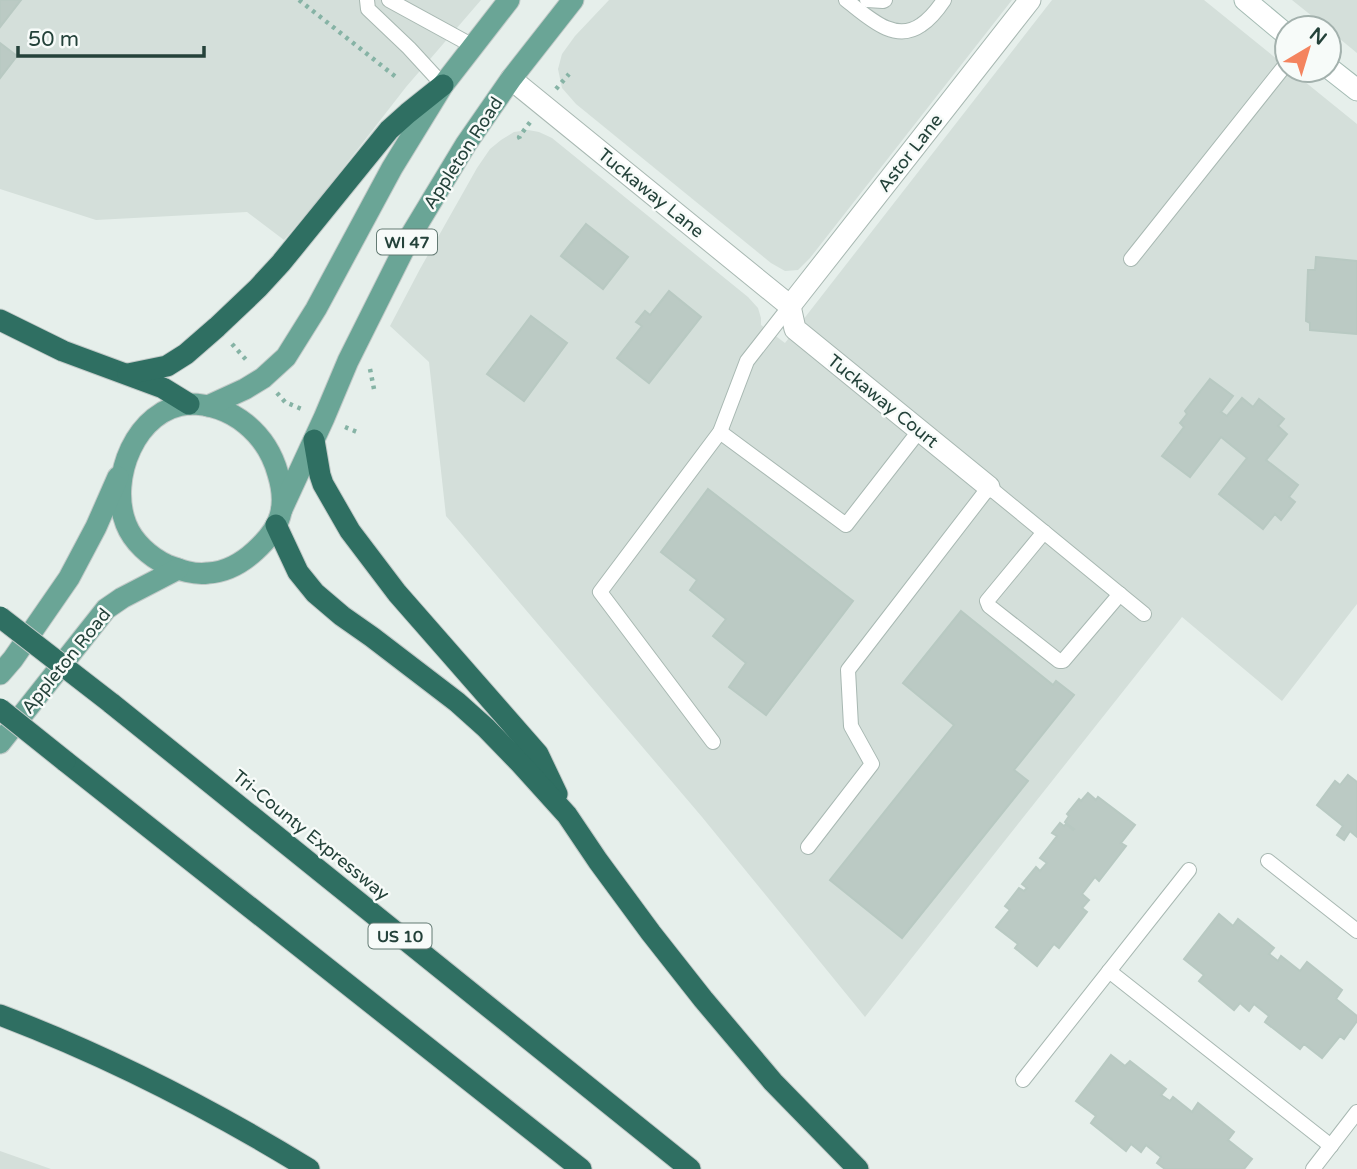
<svg xmlns="http://www.w3.org/2000/svg" width="1357" height="1169" font-family="'Varela Round',sans-serif">
<rect width="100%" height="100%" fill="#e6efeb"/>
<!-- built -->
<g fill="#d4dfda">
<polygon points="0,0 481,0 406,87 319,199 284,240 247,212 96,220 0,189"/>
<polygon points="609,0 1012,0 810,258 798,270 785,271 771,263 576,104 562,88 558,69 562,54 575,36"/>
<polygon points="1052,0 1204,0 1357,124 1357,604 1282,701 1182,617 865,1017 702,817 446,516 429,362 390,326 420,269 477,168 490,149 501,140 514,132 528,130 539,132 552,138 748,297 758,308 761,318 761,325 785,343"/>
<polygon points="1292,0 1357,0 1357,53 1329,30 1329,28 1327,28"/>
<polygon points="0,1151 51,1169 0,1169"/>
</g>
<!-- building -->
<g fill="#bbcac4" stroke="#b8c9c2" stroke-width="2">
<polygon points="0,0 21,0 0,27"/>
<polygon points="0,43 17,56 0,78"/>
<polygon points="586,224 628,257 603,289 561,256"/>
<polygon points="1316,257 1357,261 1357,334 1310,330 1310,323 1306,321 1308,270 1315,270"/>
<polygon points="669,291 701,317 649,383 617,358 642,326 636,322 645,311 650,315"/>
<polygon points="531,316 567,343 524,401 487,374"/>
<polygon points="1210,379 1233,396 1221,412 1227,416 1242,398 1253,407 1259,399 1284,419 1278,426 1287,434 1266,460 1298,485 1289,497 1295,502 1281,520 1275,514 1263,529 1219,494 1247,458 1221,437 1190,477 1162,456 1184,427 1180,423 1187,414 1185,411"/>
<polygon points="708,489 853,601 766,715 729,687 746,663 713,636 726,619 690,590 697,580 661,552"/>
<polygon points="961,611 1053,685 1056,681 1074,695 1014,770 1028,781 902,938 830,880 954,725 903,683"/>
<polygon points="1348,775 1357,782 1357,837 1350,831 1344,840 1337,835 1343,826 1317,805 1335,781 1340,785"/>
<polygon points="1088,793 1096,800 1098,797 1135,825 1121,843 1126,846 1099,881 1095,877 1082,894 1089,900 1082,908 1087,912 1059,948 1054,944 1037,966 1015,948 1018,944 996,927 1010,910 1005,906 1019,888 1024,891 1027,888 1022,884 1036,867 1040,871 1047,863 1040,858 1057,836 1052,833 1060,823 1064,826 1066,824 1073,830 1074,829 1065,822 1069,816 1067,814 1079,799 1081,801"/>
<polygon points="1219,914 1233,926 1238,919 1274,948 1269,954 1278,961 1281,956 1300,971 1307,962 1342,990 1336,999 1357,1016 1357,1021 1344,1039 1340,1036 1322,1058 1304,1044 1300,1049 1265,1022 1269,1016 1254,1004 1249,1011 1240,1003 1234,1010 1199,981 1204,975 1184,959"/>
<polygon points="1111,1055 1125,1066 1130,1061 1166,1089 1161,1095 1170,1101 1173,1097 1192,1112 1198,1103 1234,1132 1228,1140 1252,1159 1244,1169 1165,1169 1157,1163 1161,1157 1146,1145 1141,1152 1131,1144 1126,1151 1091,1123 1096,1116 1076,1101"/>
</g>
<g fill="none" stroke-linecap="round" stroke-linejoin="round">
<defs>
<g id="lane">
<polyline points="367,0 368,9 409,48 443,85"/>
<polyline points="389,0 473,46"/>
<path d="M846 0C867 16 894 44 921 25 930 19 938 9 944 0"/>
<polyline points="867,0 883,1 885,0"/>
<polyline points="1131,259 1287,63"/>
<polyline points="720,432 846,525 919,431"/>
<polyline points="1044,532 987,601 989,606 1059,661 1063,661 1120,594"/>
<polyline points="713,742 600,592 720,432 747,361 790,306"/>
<polyline points="808,847 872,764 851,726 848,670 989,487 1144,614"/>
<polyline points="1268,861 1357,931"/>
<polyline points="1109,971 1331,1146"/>
<polyline points="1023,1080 1189,870"/>
<polyline points="1313,1169 1357,1112"/>
</g>
<g id="street">
<polyline points="511,79 790,306"/>
<polyline points="790,306 1030,0"/>
<polyline points="790,306 795,329 989,487"/>
</g>
<g id="secondary">
<polyline points="1245,0 1287,35"/>
<polyline points="1329,68 1357,90"/>
</g>
<g id="primary">
<path d="M189 404C233 404 267 434 278 474 282 487 284 503 280 516 276 530 266 541 255 551 242 563 227 572 208 573 194 575 180 570 167 565 150 557 133 542 126 524 108 479 136 408 189 404Z"/>
<polyline points="208,406 245,389 263,378 286,357 316,309 392,168 443,85 509,0"/>
<polyline points="282,509 324,418 348,361 411,235 466,144 511,79 573,0"/>
<polyline points="0,674 13,659 69,578 96,527 118,477"/>
<polyline points="0,743 106,609 122,598 178,569"/>
</g>
<g id="highway">
<polyline points="0,320 63,351 163,388 189,404"/>
<polyline points="128,374 167,366 186,354 217,327 258,288 281,263 389,130 408,113 443,85"/>
<polyline points="314,440 320,475 323,484 350,531 397,593 538,754 557,794"/>
<polyline points="276,525 298,572 315,593 342,616 372,637 457,702 486,728 520,763 567,815 598,861 651,933 703,999 773,1082 858,1169"/>
<polyline points="111,703 690,1169"/>
<polyline points="65,761 581,1169"/>
<path d="M0 1015C105 1055 213 1110 309 1169"/>
</g>
</defs>
<!-- lane casing -->
<use href="#lane" stroke="#a8b8b2" stroke-width="16"/>
<!-- street casing -->
<use href="#street" stroke="#a8b8b2" stroke-width="23"/>
<!-- secondary casing -->
<use href="#secondary" stroke="#a4bbb3" stroke-width="23"/>
<!-- primary casing -->
<use href="#primary" stroke="#c2cac8" stroke-width="23"/>
<!-- highway casing -->
<use href="#highway" stroke="#c2cac8" stroke-width="23"/>
<!-- path -->
<g stroke="#86b3a5" stroke-width="4.5" stroke-dasharray="3.5 5" stroke-linecap="butt">
<polyline points="299,0 396,77"/>
<polyline points="556,89 569,74"/>
<polyline points="520,139 519,137 531,121"/>
<polyline points="232,344 249,363"/>
<polyline points="370,369 374,389"/>
<polyline points="277,393 285,402 304,410"/>
<polyline points="345,427 357,432"/>
</g>
<!-- lane -->
<use href="#lane" stroke="#fff" stroke-width="14"/>
<!-- street -->
<use href="#street" stroke="#fff" stroke-width="21"/>
<!-- secondary -->
<use href="#secondary" stroke="#fff" stroke-width="21"/>
<!-- primary -->
<use href="#primary" stroke="#6aa596" stroke-width="21"/>
<!-- highway -->
<use href="#highway" stroke="#2f6f62" stroke-width="21"/>
<defs>
<g id="highway-bridge">
<polyline points="0,617 111,703"/>
<polyline points="0,709 65,761"/>
</g>
</defs>
<!-- highway-bridge casing -->
<use href="#highway-bridge" stroke="#c2cac8" stroke-width="23" stroke-linecap="butt"/>
<!-- highway-bridge -->
<use href="#highway-bridge" stroke="#2f6f62" stroke-width="21"/>
</g>
<g text-anchor="middle" stroke-width="5" stroke-linejoin="round" paint-order="stroke">
<!-- shield labels -->
<g fill="#f7fbf9" stroke="#637a73" stroke-width="2">
<rect x="377" y="229.5" width="60" height="25" rx="5"/>
<rect x="368.5" y="923.5" width="63" height="25" rx="5"/>
</g>
<g font-size="16" font-weight="bold" fill="#24423a">
<text x="407" y="248">WI 47</text>
<text x="400" y="942">US 10</text>
</g>
<!-- street labels -->
<g font-size="18" fill="#24423a" stroke="#f7fbf9">
<text transform="translate(463 153) rotate(-57)" y="6">Appleton Road</text>
<text transform="translate(910 153) rotate(-52)" y="6">Astor Lane</text>
<text transform="translate(651 193) rotate(39)" y="6">Tuckaway Lane</text>
<text transform="translate(883 401) rotate(39)" y="6">Tuckaway Court</text>
<text transform="translate(66 661) rotate(-51)" y="6">Appleton Road</text>
<text transform="translate(311 835) rotate(39)" y="6">Tri-County Expressway</text>
</g>
</g>
<!-- north arrow -->
<g transform="translate(1308 49) rotate(38)"><circle r="33" fill="#f7fbf9" stroke="#a3b1ad" stroke-width="2"/>
<path d="M0-5L12 26L0 18L-12 26Z" fill="#f4845f"/>
<text y="-10" font-size="19" font-weight="bold" text-anchor="middle" fill="#24423a">N</text>
</g>
<!-- scale -->
<path d="M18 46v10h186v-10" fill="none" stroke="#24423a" stroke-width="3.5"/>
<text x="28" y="46" font-size="21" fill="#24423a" stroke="#f7fbf9" stroke-width="5" paint-order="stroke">50 m</text>
</svg>
